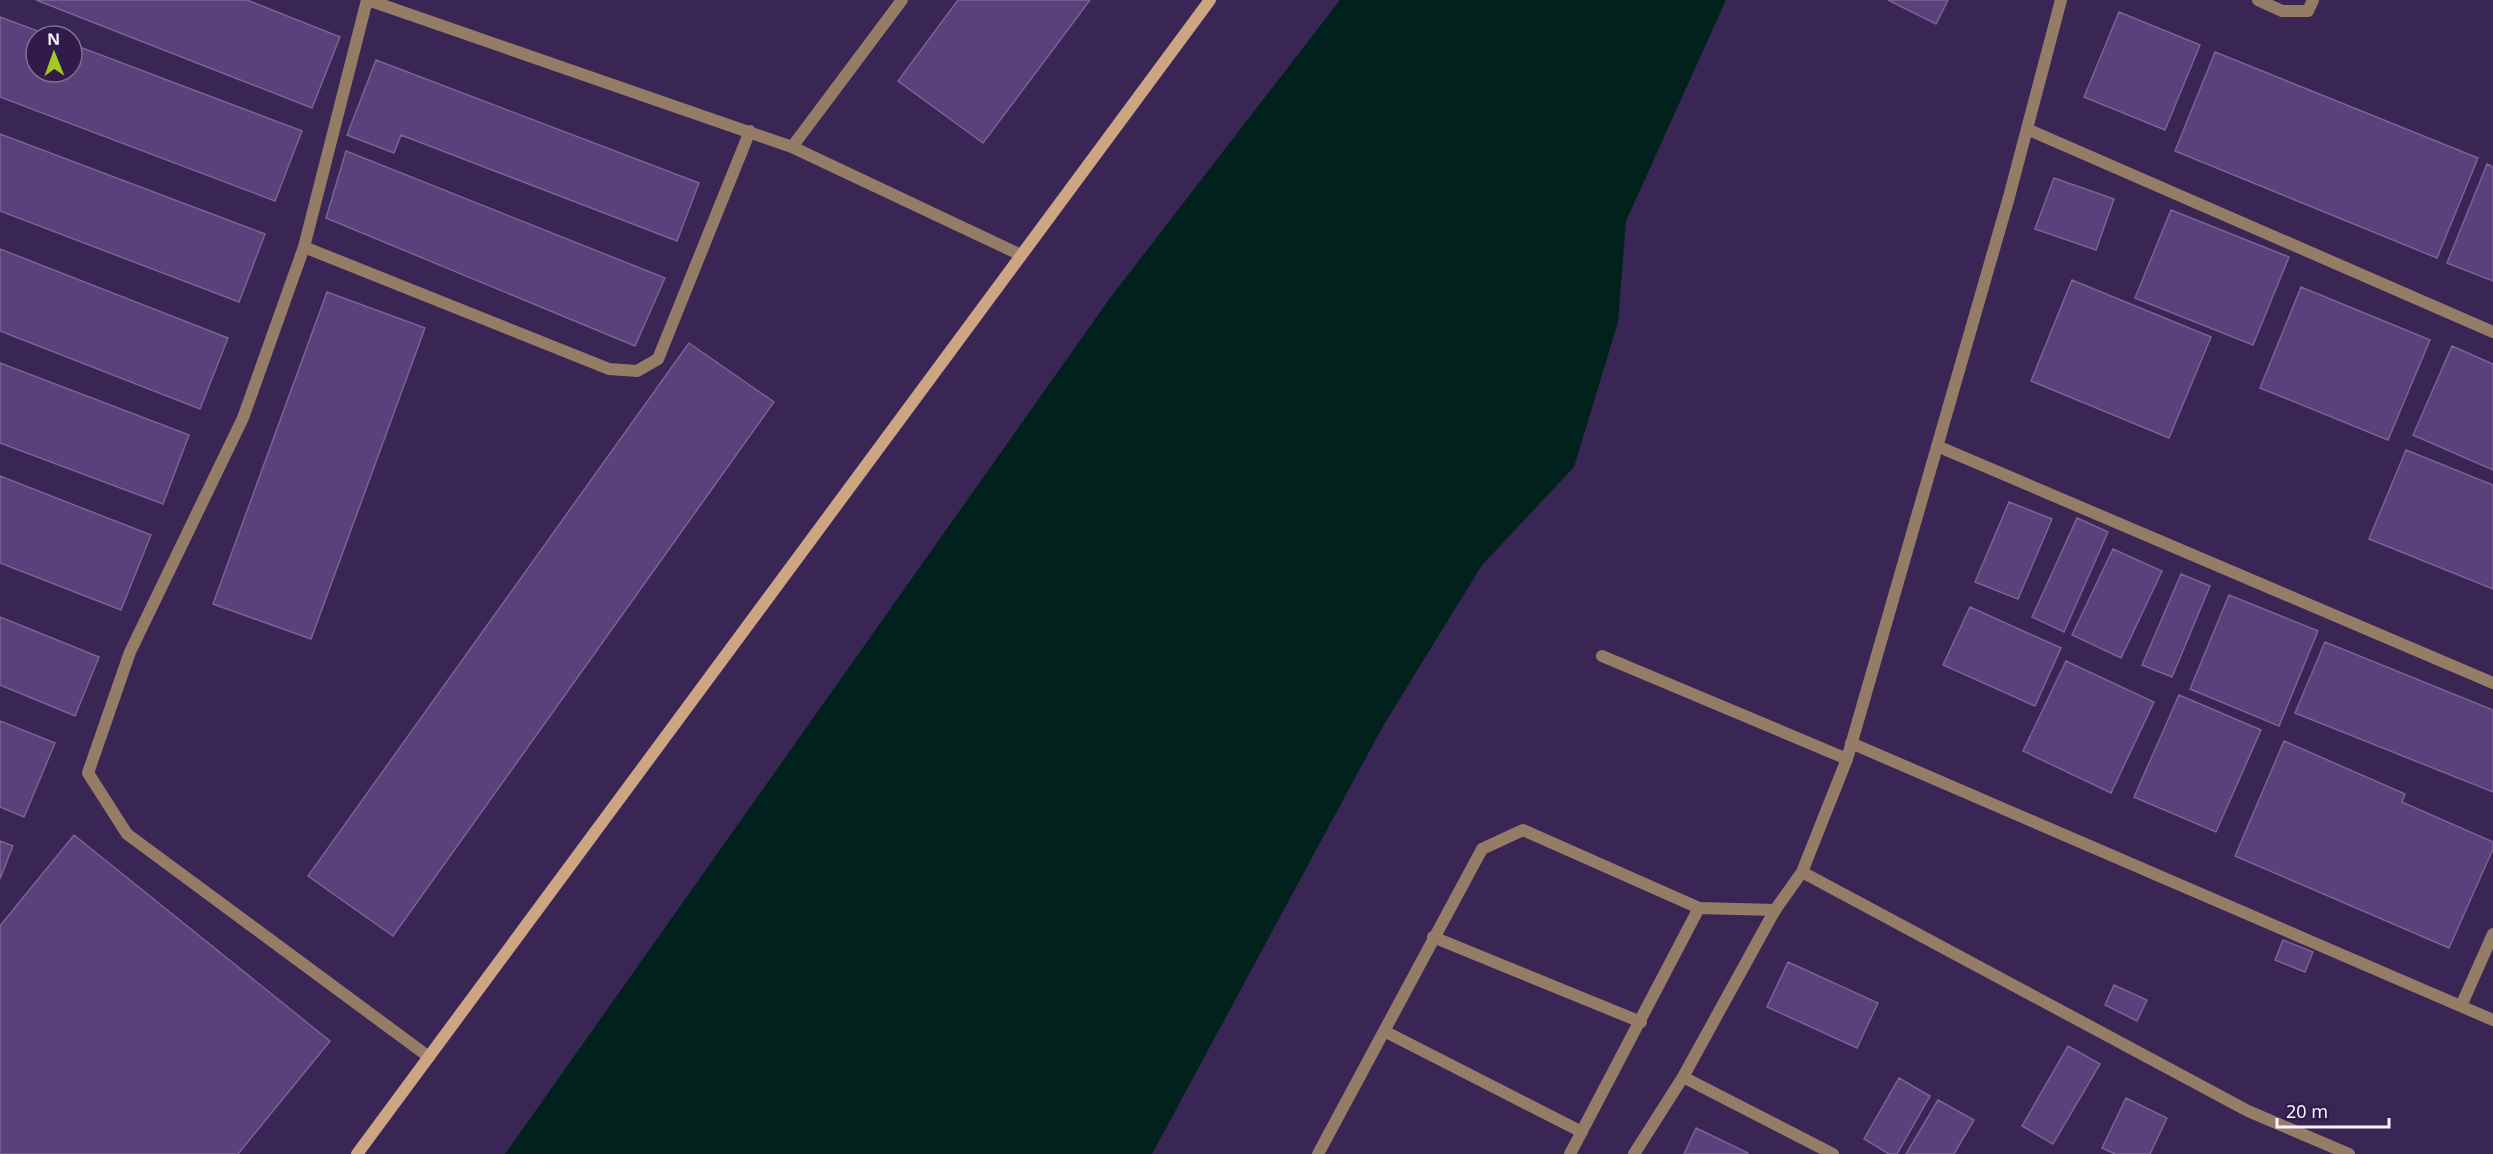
<svg xmlns="http://www.w3.org/2000/svg" width="2493" height="1154" font-family="'Noto Sans',sans-serif">
<rect width="100%" height="100%" fill="#3a2654"/>
<path fill="#00211c" d="M1340,0h386l-100,221 -8,101 -44,145 -92,98 -99,161 -231,428h-647l605,-856z"/>
<path fill="#5b417c" stroke="#786396" stroke-width="1.5" d="M36,0h211l93,37 -28,71z
M958,0h132l-107,143 -85,-62z
M1888,0h60l-12,24z
M2119,12l81,33 -35,85 -81,-33z
M0,17l51,19h-15v36h36v-28l230,87 -27,70 -275,-104z
M2215,52l263,106 -41,100 -262,-107z
M376,60l323,123 -22,58 -276,-106 -7,18 -47,-18z
M0,134l265,100 -26,68 -239,-91z
M346,151l319,127 -30,68 -309,-128z
M2487,164l6,3v114l-46,-18z
M2054,178l60,21 -18,51 -61,-21z
M2171,210l118,47 -36,88 -118,-47z
M0,249l228,89 -28,71 -200,-78z
M2072,280l139,57 -42,101 -138,-57z
M2301,287l129,53 -42,100 -128,-52z
M327,292l98,36 -114,311 -98,-35z
M689,343l85,59 -381,534 -85,-60z
M2452,346l41,18v106l-80,-35z
M0,363l189,72 -26,69 -163,-61z
M2406,450l87,35v104l-124,-50z
M0,476l151,59 -30,75 -121,-47z
M2009,502l43,17 -34,80 -43,-17z
M2077,518l31,14 -44,100 -32,-15z
M2113,549l49,22 -41,87 -49,-23z
M2181,574l29,12 -38,91 -30,-12z
M2229,595l89,36 -39,95 -89,-37z
M1970,607l91,41 -26,58 -92,-41z
M0,617l99,40 -24,59 -75,-31z
M2325,642l168,68v82l-198,-79z
M2066,661l88,41 -43,91 -88,-42z
M2179,695l82,35 -45,102 -82,-35z
M0,721l55,22 -31,74 -24,-10z
M2284,741l121,53 -3,8 91,40v7l-44,99 -214,-92z
M74,835l256,206 -92,113h-238v-228z
M0,841l13,5 -13,33z
M2283,940l30,12 -8,20 -30,-12z
M1788,962l90,41 -21,45 -90,-41z
M2114,985l33,15 -10,21 -32,-16z
M2068,1046l32,18 -47,80 -31,-18z
M1899,1078l31,18 -33,58h-8l-25,-15z
M2126,1098l41,20 -17,36h-35l-13,-6z
M1938,1100l36,20 -20,34h-48z
M1696,1128l52,25 -1,1h-63z"/>
<g fill="none" stroke-linecap="round" stroke-linejoin="round">
<path stroke="#957c66" stroke-width="12" d="M367,0l-63,247 -61,171 -113,234 -42,121 39,61 302,223
M368,0l424,147 229,108
M2258,0l24,11h26l5,-11
M792,147l110,-147
M304,247l305,122 28,2 21,-12 92,-228
M1602,656l245,103
M1433,937l208,85
M1384,1031l198,101
M1318,1154l164,-305 41,-19 176,78 76,2
M1570,1154l129,-246"/>
<path stroke="#957c66" stroke-width="12" d="M2027,129l466,203
M1937,446l556,237
M1851,743l642,277
M1802,872l446,239 101,43
M2461,1006l32,-72
M1683,1077l150,77
M1634,1154l49,-77 92,-167 27,-38 45,-113 162,-562 52,-197"/>
<path stroke="#cda582" stroke-width="12" d="M357,1154l853,-1154"/>
</g>
<g transform="translate(54 54) rotate(359)"><circle r="28" fill="#301b49" stroke="#807191" stroke-width="1.5"/>
<path d="M0-4.5L10 22L0 15L-10 22Z" fill="#a3c926"/>
<text y="-9" font-size="16" font-weight="bold" text-anchor="middle" fill="#f7f2fe">N</text>
</g>
<path d="M2277 1118v9h112v-9" fill="none" stroke="#f7f2fe" stroke-width="3"/>
<text x="2286" y="1118" font-size="18" fill="#f7f2fe" stroke="#301b49" stroke-width="4.5" paint-order="stroke">20 m</text>
</svg>
